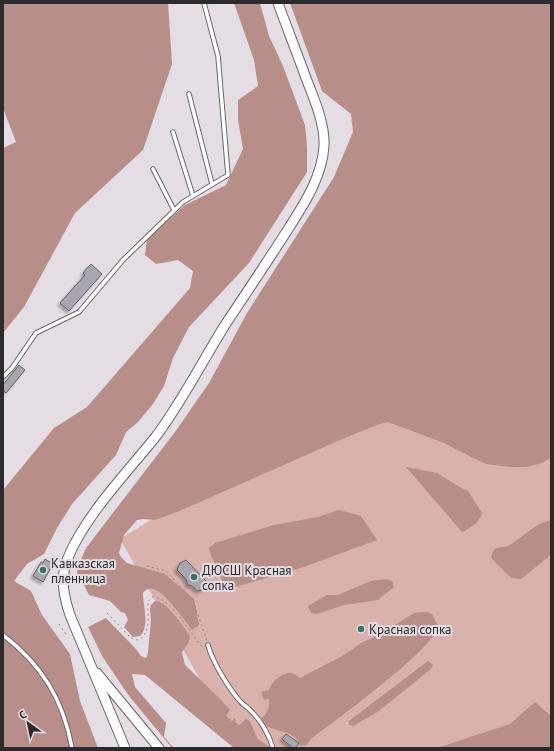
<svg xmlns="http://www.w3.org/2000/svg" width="554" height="751" font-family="'PT Sans',sans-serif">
<defs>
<filter id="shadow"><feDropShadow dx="-2.5" dy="2.5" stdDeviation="1" flood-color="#0004"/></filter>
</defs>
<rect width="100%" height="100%" fill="#e5dde4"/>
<path fill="#d9b2ab" d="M346,399l205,44v295l-25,10h-258l-46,-30 -102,-179z"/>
<path fill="#b88f88" d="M3,3h165l4,61 -29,86 -68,63 -51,94 -21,26v-185l13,-6 -13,-34z
M234,3h26l9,33 14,30 22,59 2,22v25l-58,91 -60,64 -16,31 -9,28 -11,18 -15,18 -12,10 -10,23 -44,49 -15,24 -13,26 -17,10 -13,17 17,10 11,24 28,39 10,47 18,47h-95v-258l51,-62 33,-21 103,-119 3,-17 -15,-11 -22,4 -11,-9 2,-16 38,-34 41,-20 17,-36 -5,-29v-20l20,-14 -4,-26z
M290,3h261v455l-9,5 -16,4h-15l-25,-3 -15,-7 -27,-14 -56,-21 -11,3 -23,9 -177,78 -22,8 -12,-1 -6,1 -13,15 -5,18 2,4 6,6 38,11 29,25 5,26 -7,5c-7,-9 -24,-33 -33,-38 -5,-4 -12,-5 -16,1 0,12 7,34 -3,43l-7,1 -9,-10 4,-7 -3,-7 -4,-1 -11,-11 -21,-6 -5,-10 -6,-5 -1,-8 2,-8 7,-16 89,-116 34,-49 38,-70 87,-136 19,-45 -2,-18 -29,-23z
M406,467l31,6 21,13 10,5 14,22c-2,9 -11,15 -20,19z
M339,510l22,6 16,24 -76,28 -69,20 -7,-1 -14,-32 -2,-7 6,-5 59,-18 44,-8z
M551,520v35l-30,24 -10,-1 -20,-20c1,-4 1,-6 4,-9 5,-3 11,-1 15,-4 14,-9 24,-21 41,-25z
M386,579l6,2 2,6 -16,13 -34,5 -27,9 -6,-1 -3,-7 19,-11h11l33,-14z
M155,601c11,-1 29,26 35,35l-1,6 -7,10 3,13 33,32 12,13 -4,6 6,5 3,-3 1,4 3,3 7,-6 4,2 7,17 14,10h-37l-89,-73 -13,-1 3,13 31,36 -2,14 10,11h-2l-43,-52 -27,-40 -14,-29 18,-9 30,31 5,7 4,2 2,-1 1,-5 3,-32 -1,-11 1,-4z
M427,612l5,2 6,12c-2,22 -105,96 -127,113l-4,6 -7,1c-4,-20 -36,-11 -39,-28 6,-3 9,-11 8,-19l-5,1 -3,-8 2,-1 6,-1c2,-8 14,-18 22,-17 4,1 6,3 9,5l44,-23 17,-12 18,-8 35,-22z
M428,661l5,4 -2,4 -52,42 -26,15 -4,-1v-4z
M535,702l16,14v32h-114l73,-24z"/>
<path fill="#a8a6ae" stroke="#65636a" filter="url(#shadow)" d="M91,264l11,10 -33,37 -9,-8 25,-28 -2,-2z
M19,365l6,5 -19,23 -3,-3v-5z
M45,559l8,5 -10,18 -10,-6 8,-14 2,1z
M186,560l21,22 -3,7 -6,2 -6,-5 -4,-1 -2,-6 -9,-9 3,-7z
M286,734l13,9 -4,5h-2l-11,-9z"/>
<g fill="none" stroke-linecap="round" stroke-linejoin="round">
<g stroke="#6c666c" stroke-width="5.5">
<path id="service" d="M189,94l23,90
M173,132l20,64
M153,169l21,41
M3,377l9,-9 24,-35 43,-21 44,-52 60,-58 45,-27 -10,-119 -14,-53
M3,635c39,30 60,64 69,113
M208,645c4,16 21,44 32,56 3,4 8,6 11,10 10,10 18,24 22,37"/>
</g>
<g stroke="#6c666c" stroke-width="11">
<path id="tertiary" d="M97,673l62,75
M125,748l-55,-133c-6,-18 -10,-36 -3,-55 18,-45 60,-87 90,-125 26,-35 45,-73 68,-110 20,-30 40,-60 60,-91 17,-27 37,-55 39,-88 1,-23 -10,-47 -18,-68 -9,-25 -19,-50 -28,-75"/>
</g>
<path stroke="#908a8f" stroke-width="1" stroke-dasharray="2 3" stroke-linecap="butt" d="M147,566l19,5 27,29 14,41
M107,613l24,25 7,2c14,-6 9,-26 10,-38l4,-5c17,-2 40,39 51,51
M59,624l8,12"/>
<use href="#service" stroke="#fff" stroke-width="3.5"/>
<use href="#tertiary" stroke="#fff" stroke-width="9"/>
</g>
<g fill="#347462" stroke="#e5dde4" stroke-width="1.5">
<circle cx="43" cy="570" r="4"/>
<circle cx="194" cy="577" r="4"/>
<circle cx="361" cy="629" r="4"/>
</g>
<g text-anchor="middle" stroke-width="4" stroke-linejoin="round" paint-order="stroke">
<g font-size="13" fill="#2d2a2d" stroke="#e5dde4" text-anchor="start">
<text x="51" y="568">Кавказская<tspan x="51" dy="15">пленница</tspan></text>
<text x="202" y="575">ДЮСШ Красная<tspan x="202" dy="15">сопка</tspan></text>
<text x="369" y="634">Красная сопка</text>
</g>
</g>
<rect width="554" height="751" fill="none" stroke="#2d2a2d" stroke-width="8"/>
<g transform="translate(28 723) rotate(327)" stroke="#e5dde4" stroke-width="3" paint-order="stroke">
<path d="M0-3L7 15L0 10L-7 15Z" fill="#2d2a2d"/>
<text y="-6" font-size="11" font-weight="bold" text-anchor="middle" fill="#2d2a2d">С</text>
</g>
</svg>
